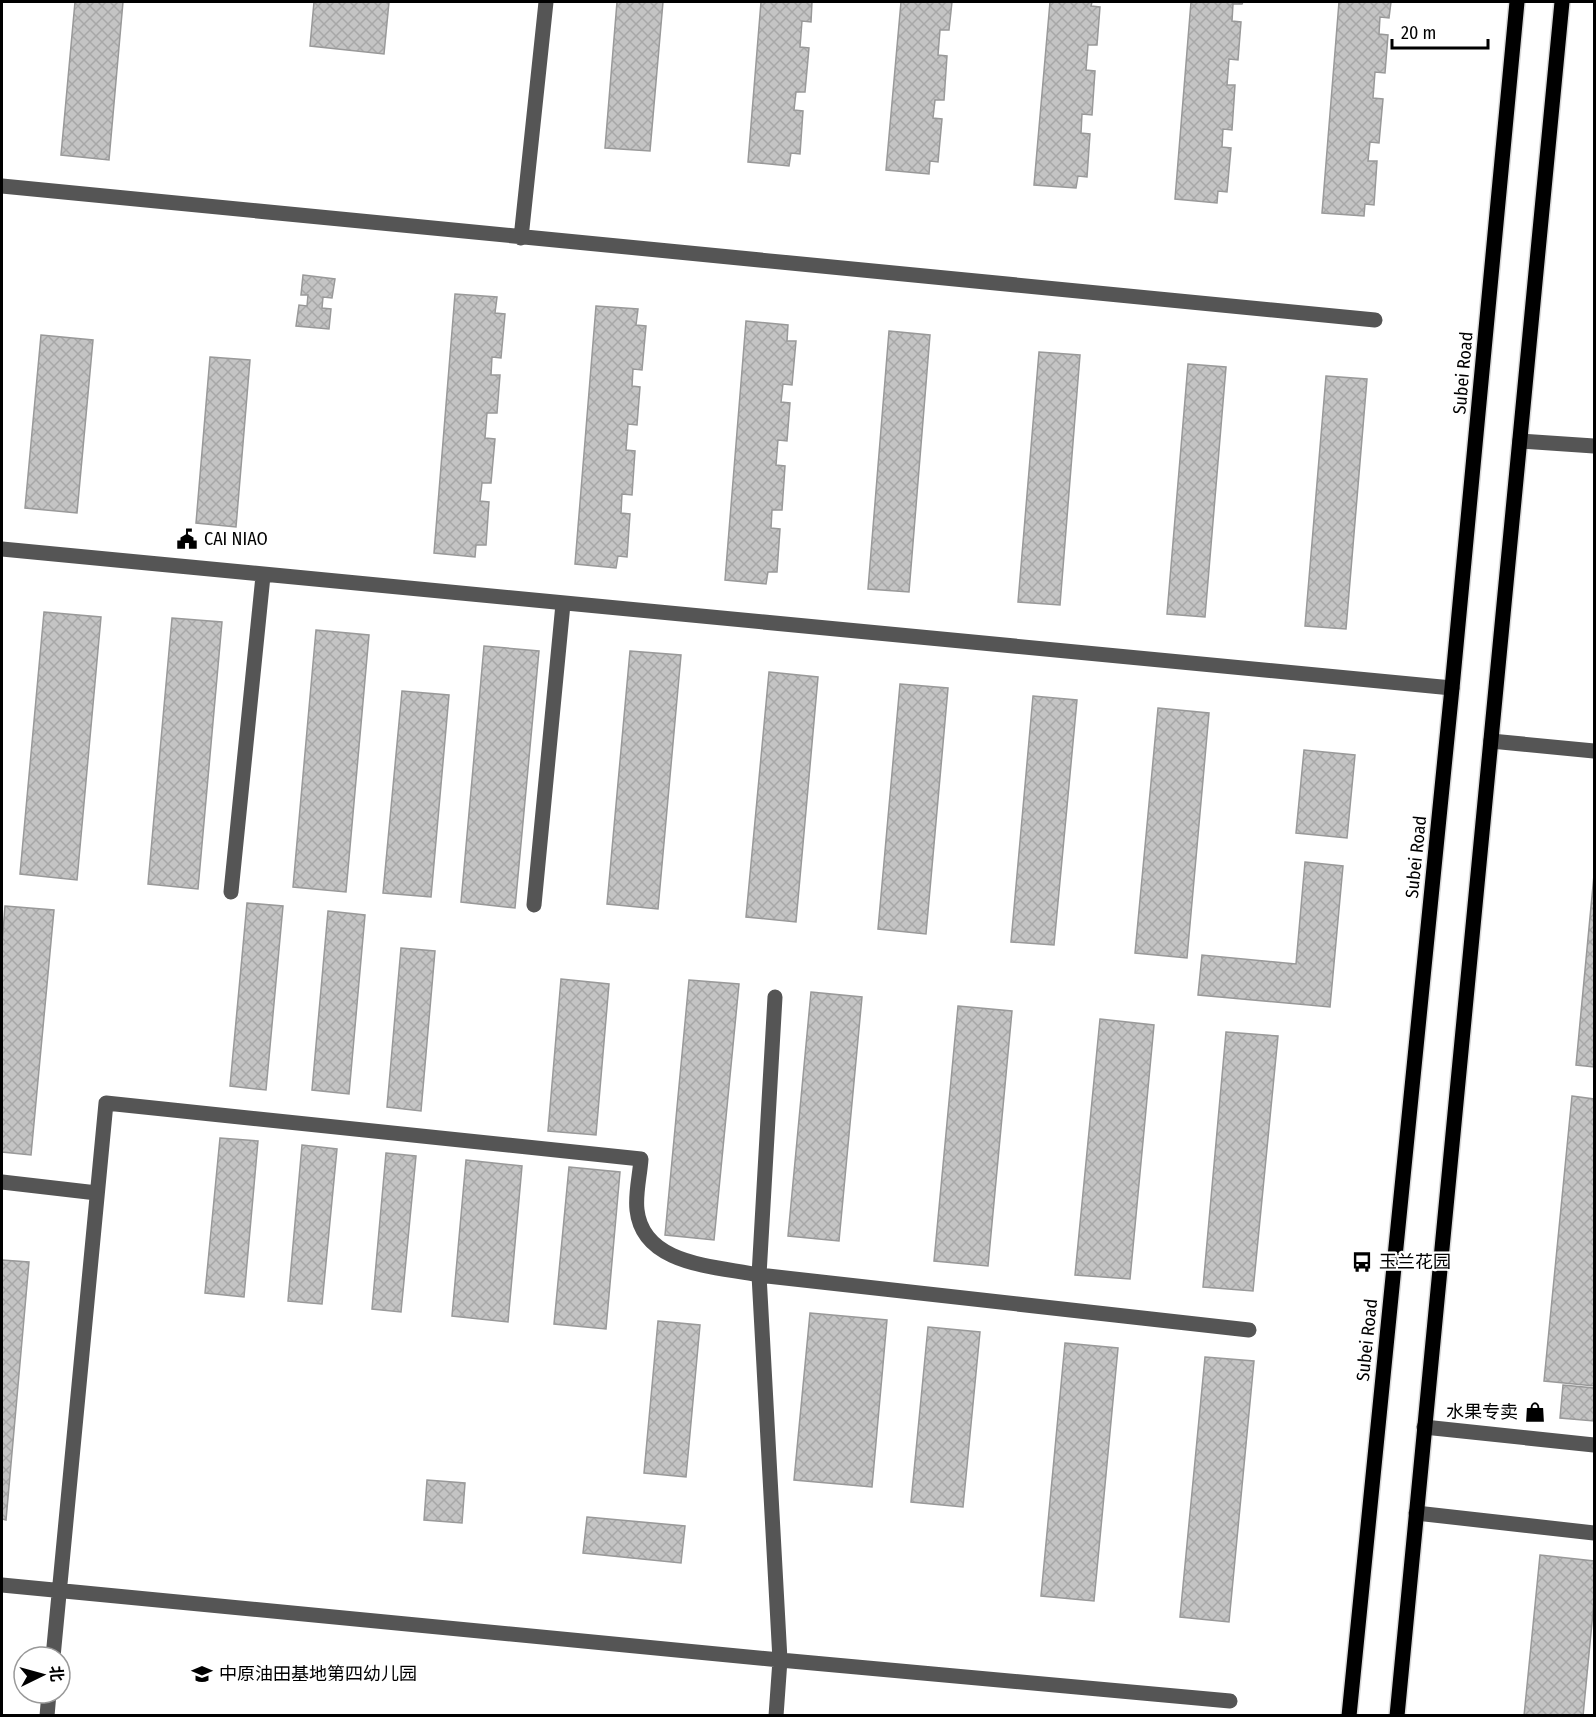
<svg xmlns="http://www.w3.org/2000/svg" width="1596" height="1717" font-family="'Fira Sans Condensed','Noto Sans SC',sans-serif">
<defs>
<pattern id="building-cross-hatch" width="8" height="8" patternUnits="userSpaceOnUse" patternTransform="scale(1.5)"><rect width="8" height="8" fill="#c4c4c4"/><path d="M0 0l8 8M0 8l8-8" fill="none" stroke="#a7a7a7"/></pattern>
</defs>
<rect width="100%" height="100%" fill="#fff"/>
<path fill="url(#building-cross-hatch)" stroke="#999" stroke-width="1.5" d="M75,2h48l-14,158 -48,-5z
M314,2h75l-5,52 -74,-8z
M617,2h46l-13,149 -45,-3z
M761,2h51l-1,20 -9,-1 -2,26 9,1 -4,44h-9l-2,18 9,1 -3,43 -9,-1 -2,13 -41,-4z
M901,2h51l-3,28h-9l-2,25 9,1 -3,44h-9l-2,18 9,1 -4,43 -8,-1 -1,13 -43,-4z
M1050,2h42l-1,4 9,1 -3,38h-9l-2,25 9,1 -3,44 -10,-1 -1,19 9,1 -3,43 -9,-1 -2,12 -42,-3z
M1191,2h52l-1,2h-9l-1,17 9,1 -3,38 -9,-1 -2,26h8l-3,45 -9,-1 -1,18 9,1 -4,44 -9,-1 -1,12 -42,-4z
M1339,2h52l-2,16 -9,-1 -1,17 9,1 -3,38 -10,-1 -2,26 10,1 -4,44 -9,-1 -2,19h9l-3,44 -9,-1 -1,12 -42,-3z
M303,275l32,4 -3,19 -9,-1 -1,11 9,1 -2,20 -33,-3 3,-21 8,1 1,-11h-7z
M455,294l42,3 -2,16 10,1 -4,44 -9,-1 -1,18h9l-3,38h-10l-2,25 10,1 -4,44h-9l-2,18 9,1 -3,43h-10l-1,12 -41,-4z
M596,306l42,3 -2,16 10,1 -4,44 -9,-1 -1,17 8,1 -3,38 -9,-1 -2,26 9,1 -3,44 -10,-1 -1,19 9,1 -3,43 -9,-1 -2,12 -41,-4z
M746,321l42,4 -1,16h9l-4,44 -9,-1 -2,18 9,1 -3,38 -9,-1 -2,25 9,1 -3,44h-10l-1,18 9,1 -3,43h-9l-2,12 -41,-4z
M889,331l41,4 -21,257 -41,-3z
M41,335l52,5 -16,173 -52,-5z
M1039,352l41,3 -20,250 -42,-3z
M210,357l40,3 -14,167 -40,-4z
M1188,364l38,3 -21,250 -38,-3z
M1326,376l41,3 -21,250 -41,-3z
M44,612l57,5 -24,263 -57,-6z
M172,618l50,4 -24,267 -50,-5z
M316,630l53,5 -23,257 -53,-5z
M484,646l55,5 -24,257 -54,-6z
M630,651l51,4 -23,254 -51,-5z
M769,672l49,5 -22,245 -50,-5z
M900,684l48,4 -22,246 -48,-5z
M402,691l47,4 -18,202 -48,-4z
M1033,696l44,4 -23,245 -43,-3z
M1158,708l51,5 -22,245 -52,-5z
M1304,750l51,5 -8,83 -51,-5z
M1305,862l38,4 -13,141 -132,-12 4,-40 94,9z
M1594,875v192l-18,-2z
M247,903l36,3 -17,184 -36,-4z
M5,906l49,4 -23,245 -29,-3v-208z
M328,911l37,4 -16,179 -37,-4z
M401,948l34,3 -14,160 -34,-4z
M561,979l48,5 -13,151 -48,-4z
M689,980l50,4 -25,256 -49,-5z
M811,992l51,5 -23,244 -51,-5z
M958,1006l54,5 -24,255 -54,-5z
M1100,1019l54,6 -24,254 -55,-4z
M1226,1032l52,4 -25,255 -50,-4z
M1572,1096l22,3v287l-50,-5z
M220,1138l38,3 -14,156 -39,-4z
M302,1145l35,4 -15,155 -34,-3z
M386,1153l30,3 -15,156 -29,-3z
M466,1160l56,6 -14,156 -56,-6z
M569,1167l51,5 -14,157 -52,-5z
M2,1260l27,2 -23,258 -4,-1z
M810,1313l77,7 -15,167 -78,-7z
M658,1321l42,4 -14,152 -42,-4z
M928,1327l52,5 -17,175 -52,-5z
M1065,1343l53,5 -24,253 -53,-5z
M1205,1357l49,4 -25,261 -49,-5z
M1563,1385l31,3v33l-34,-3z
M427,1480l38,3 -3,40 -38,-3z
M587,1517l98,9 -4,37 -98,-10z
M1540,1555l54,6v41l-11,114h-59z"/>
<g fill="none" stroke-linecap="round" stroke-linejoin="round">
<g stroke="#dbdbdb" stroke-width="18">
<path id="major" d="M1349,1716l103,-1028 65,-686
M1397,1716l165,-1714"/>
</g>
<path stroke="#555" stroke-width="15" d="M2,186l1373,134
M521,238l25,-236
M1520,441l74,5
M2,549l1450,139
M1491,741l103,10
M231,892l32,-316
M534,905l29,-301
M775,997l-16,278 21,385 450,41
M2,1182l95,11
M1424,1427l170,18
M1416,1513l178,20
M2,1585l778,75 -4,56
M53,1657l53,-554 535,56c-1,16 -6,35 -4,51 6,56 80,56 122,65l490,55
M47,1716l2,-23"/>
<use href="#major" stroke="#000" stroke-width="15"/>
</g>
<defs>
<g id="civic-bare" transform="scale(1.62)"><path d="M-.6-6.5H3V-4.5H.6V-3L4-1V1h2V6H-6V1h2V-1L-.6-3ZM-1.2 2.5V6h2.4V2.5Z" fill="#000" stroke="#fff" stroke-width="2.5" paint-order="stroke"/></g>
<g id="bus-bare" transform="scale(1.62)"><path d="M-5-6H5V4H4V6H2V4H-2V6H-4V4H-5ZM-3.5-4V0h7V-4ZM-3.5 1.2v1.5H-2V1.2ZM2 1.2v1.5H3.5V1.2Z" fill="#000" stroke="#fff" stroke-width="2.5" paint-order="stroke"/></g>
<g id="shop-bare" transform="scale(1.62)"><path d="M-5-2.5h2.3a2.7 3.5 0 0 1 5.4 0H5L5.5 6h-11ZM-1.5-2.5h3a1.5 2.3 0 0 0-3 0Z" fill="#000" stroke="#fff" stroke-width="2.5" paint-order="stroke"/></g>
<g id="school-bare" transform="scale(1.62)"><path d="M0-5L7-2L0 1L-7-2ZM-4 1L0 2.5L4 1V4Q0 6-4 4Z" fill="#000" stroke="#fff" stroke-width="2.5" paint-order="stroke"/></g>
</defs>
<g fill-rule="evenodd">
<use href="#civic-bare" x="187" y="539"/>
<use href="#bus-bare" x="1362" y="1262"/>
<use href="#shop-bare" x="1535" y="1412"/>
<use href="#school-bare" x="202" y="1674"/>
</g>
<g text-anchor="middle" stroke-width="4.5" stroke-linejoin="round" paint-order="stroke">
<g font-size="18" fill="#000" stroke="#fff">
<text transform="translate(1463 373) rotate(-85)" y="6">Subei Road</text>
<text transform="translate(1416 857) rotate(-84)" y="6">Subei Road</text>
<text transform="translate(1367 1340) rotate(-84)" y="6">Subei Road</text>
</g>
<g font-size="18" fill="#000" stroke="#fff" text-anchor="start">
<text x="204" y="545">CAI NIAO</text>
<text x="1379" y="1268">玉兰花园</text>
<text x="1518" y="1418" text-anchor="end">水果专卖</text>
<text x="219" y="1680">中原油田基地第四幼儿园</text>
</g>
</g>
<rect width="1596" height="1717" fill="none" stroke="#000000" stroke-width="6"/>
<g transform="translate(42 1675) rotate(85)"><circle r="28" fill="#ffffff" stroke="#999999" stroke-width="1.5"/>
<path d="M0-4.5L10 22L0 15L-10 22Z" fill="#000000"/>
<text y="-9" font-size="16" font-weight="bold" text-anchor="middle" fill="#000000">北</text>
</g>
<path d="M1392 39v9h96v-9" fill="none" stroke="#000000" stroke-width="3"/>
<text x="1401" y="39" font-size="18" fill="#000000" stroke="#ffffff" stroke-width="4.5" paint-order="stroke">20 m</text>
</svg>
